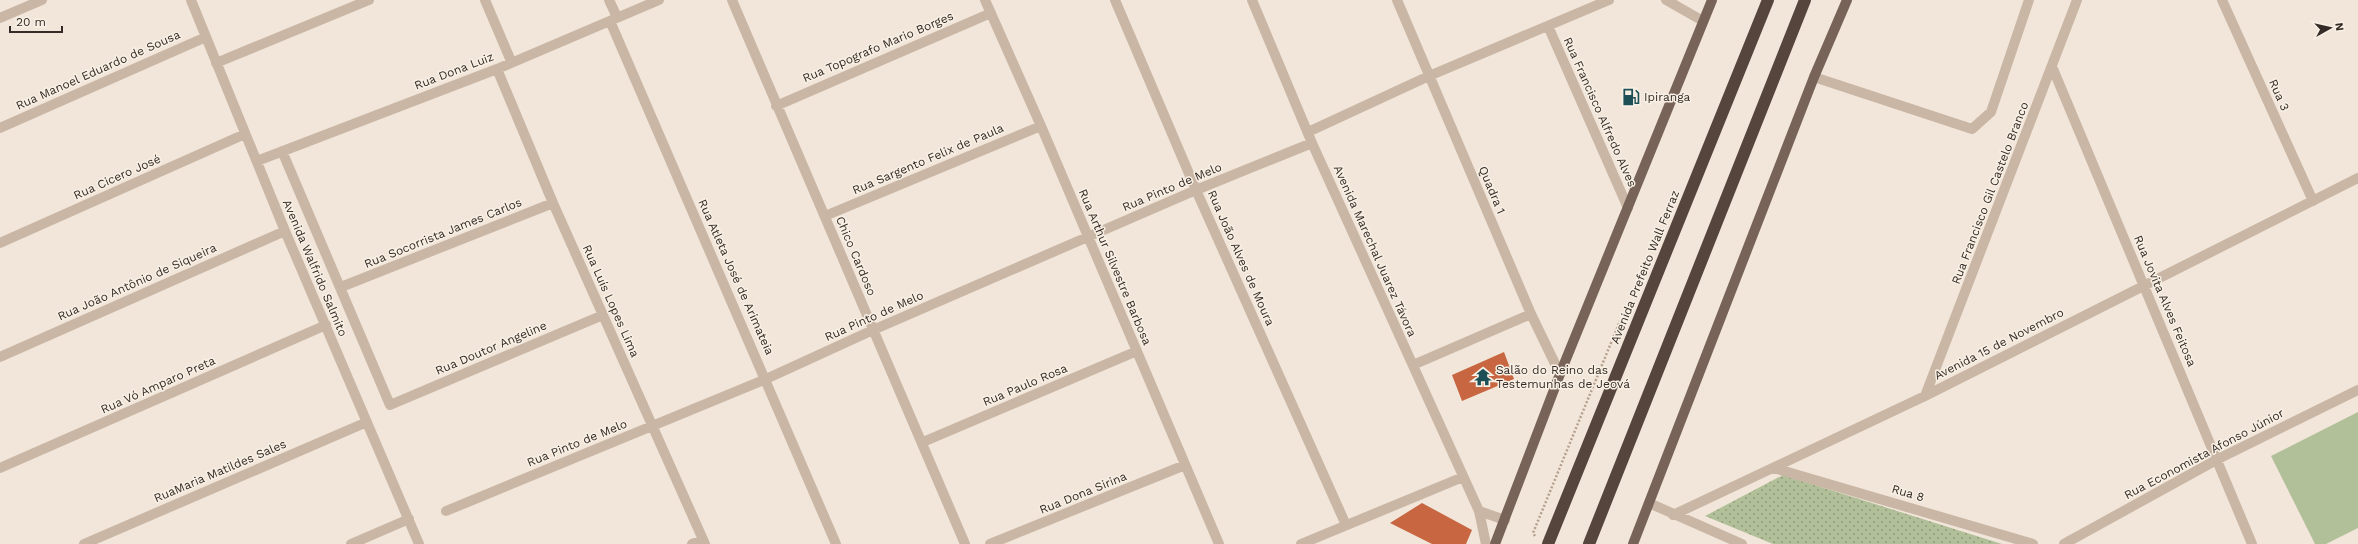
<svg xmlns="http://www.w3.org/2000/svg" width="2358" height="544" font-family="'Work Sans',sans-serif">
<defs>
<pattern id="park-dots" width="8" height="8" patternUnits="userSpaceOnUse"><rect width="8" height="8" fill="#b2c099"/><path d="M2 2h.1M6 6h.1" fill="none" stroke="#929c7d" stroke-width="1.8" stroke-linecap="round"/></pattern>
</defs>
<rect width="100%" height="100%" fill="#f1e6d9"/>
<path fill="#b2c099" d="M2358,412v116l-32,16h-11l-44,-88z"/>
<path fill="url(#park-dots)" d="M1783,475l219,69h-229l-68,-28z"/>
<path fill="#c76641" d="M1504,352l10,27 -52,22 -10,-26z
M1422,503l50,27 -6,14h-34l-42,-21z"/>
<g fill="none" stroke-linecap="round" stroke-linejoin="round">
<path stroke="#b5a08f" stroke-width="2.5" stroke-dasharray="2 2" stroke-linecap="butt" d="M1535,536l-2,-3 87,-212"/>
<path stroke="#c9b6a5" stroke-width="10" d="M191,0l94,231 134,313
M485,0l26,61
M609,0l8,17
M732,0l233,544
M985,0l56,126 178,418
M1115,0l81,190 150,335
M1252,0l60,143 167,368 7,33
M1397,0l134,314 29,60
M1666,0l37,21
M2222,0l91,201
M0,18l42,-18
M610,21l226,523
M1548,26l80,182
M216,63l153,-63
M497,69l56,134 152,341
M2053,69l199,475
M1814,77l158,52 19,-17 38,-112
M776,106l215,-93
M0,128l206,-91
M1308,132l121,-56 180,-76
M282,151l108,254 213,-90
M257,161l240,-92 162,-69
M825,216l216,-90
M0,243l245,-109
M341,287l212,-84
M0,357l285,-126
M1413,365l118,-51
M1925,396l152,-396
M923,442l214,-91
M0,468l326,-143
M1774,468l259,76
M1649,503l93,41
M446,511l320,-132 107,-49 323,-140 116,-47
M1479,511l26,9
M1673,515l252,-119 433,-218
M84,544l283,-122
M351,544l58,-25
M692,544l11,-4
M990,544l195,-79
M1301,544l162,-67
M2064,544l154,-85 140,-69"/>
<path stroke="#776357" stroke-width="10" d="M1495,544l65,-170 152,-374
M1633,544l181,-467 33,-77"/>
<path stroke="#56453d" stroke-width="12" d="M1548,544l220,-544
M1589,544l216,-544"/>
</g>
<defs>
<g id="fuel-bare" transform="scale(1.38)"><path d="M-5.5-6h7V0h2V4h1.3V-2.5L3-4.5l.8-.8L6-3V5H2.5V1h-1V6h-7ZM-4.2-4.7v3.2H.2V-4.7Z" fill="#1c5056" stroke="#f9f0e5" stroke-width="2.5" paint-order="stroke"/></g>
<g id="temple-bare" transform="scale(1.38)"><path d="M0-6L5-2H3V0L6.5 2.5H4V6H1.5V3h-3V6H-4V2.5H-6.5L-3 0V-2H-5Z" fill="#1c5056" stroke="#f9f0e5" stroke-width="2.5" paint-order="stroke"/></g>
</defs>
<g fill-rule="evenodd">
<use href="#fuel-bare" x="1631" y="97"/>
<use href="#temple-bare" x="1483" y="377"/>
</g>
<g text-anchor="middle" stroke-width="3" stroke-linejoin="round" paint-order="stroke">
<g font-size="12" fill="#352b26" stroke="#f9f0e5">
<text transform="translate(878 47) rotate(-23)" y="4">Rua Topografo Mario Borges</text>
<text transform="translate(98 70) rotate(-24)" y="4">Rua Manoel Eduardo de Sousa</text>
<text transform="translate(454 71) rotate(-21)" y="4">Rua Dona Luiz</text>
<text transform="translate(2279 95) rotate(66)" y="4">Rua 3</text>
<text transform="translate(1600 112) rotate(66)" y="4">Rua Francisco Alfredo Alves</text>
<text transform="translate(928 159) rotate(-23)" y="4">Rua Sargento Felix de Paula</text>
<text transform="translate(117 177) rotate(-24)" y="4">Rua Cicero José</text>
<text transform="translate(1172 187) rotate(-23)" y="4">Rua Pinto de Melo</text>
<text transform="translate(1492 190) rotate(67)" y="4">Quadra 1</text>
<text transform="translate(1990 193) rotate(-69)" y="4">Rua Francisco Gil Castelo Branco</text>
<text transform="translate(443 233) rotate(-22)" y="4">Rua Socorrista James Carlos</text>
<text transform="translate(1375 251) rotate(66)" y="4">Avenida Marechal Juarez Távora</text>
<text transform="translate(856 256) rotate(67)" y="4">Chico Cardoso</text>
<text transform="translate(1241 258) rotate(66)" y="4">Rua João Alves de Moura</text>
<text transform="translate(1115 267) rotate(67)" y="4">Rua Arthur Silvestre Barbosa</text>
<text transform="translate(1645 267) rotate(-68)" y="4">Avenida Prefeito Wall Ferraz</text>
<text transform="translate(315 268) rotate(67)" y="4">Avenida Walfrido Salmito</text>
<text transform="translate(736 277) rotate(66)" y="4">Rua Atleta José de Arimateia</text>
<text transform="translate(137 282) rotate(-24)" y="4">Rua João Antônio de Siqueira</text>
<text transform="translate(611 301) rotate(66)" y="4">Rua Luís Lopes Lima</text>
<text transform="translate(2165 301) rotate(67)" y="4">Rua Jovita Alves Feitosa</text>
<text transform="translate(874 316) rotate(-24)" y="4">Rua Pinto de Melo</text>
<text transform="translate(1999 344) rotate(-27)" y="4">Avenida 15 de Novembro</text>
<text transform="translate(491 348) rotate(-23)" y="4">Rua Doutor Angeline</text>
<text transform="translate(158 385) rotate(-24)" y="4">Rua Vó Amparo Preta</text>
<text transform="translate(1025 385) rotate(-23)" y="4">Rua Paulo Rosa</text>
<text transform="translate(577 443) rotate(-22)" y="4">Rua Pinto de Melo</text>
<text transform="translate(2204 454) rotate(-28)" y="4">Rua Economista Afonso Júnior</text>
<text transform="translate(220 471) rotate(-23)" y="4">RuaMaria Matildes Sales</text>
<text transform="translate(1083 493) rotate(-22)" y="4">Rua Dona Sirina</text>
<text transform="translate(1908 493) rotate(16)" y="4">Rua 8</text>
</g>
<g font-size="12" fill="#352b26" stroke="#f9f0e5" text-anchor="start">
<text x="1644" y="101">Ipiranga</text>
<text x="1496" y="374">Salão do Reino das<tspan x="1496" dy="14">Testemunhas de Jeová</tspan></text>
</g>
</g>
<g transform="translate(2330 28) rotate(82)" stroke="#f9f0e5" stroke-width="3" paint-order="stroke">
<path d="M0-3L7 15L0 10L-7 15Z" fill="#352b26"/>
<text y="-6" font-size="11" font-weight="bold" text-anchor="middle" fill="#352b26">N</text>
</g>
<path d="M10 26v6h52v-6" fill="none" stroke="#352b26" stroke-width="2"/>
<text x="16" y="26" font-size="12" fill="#352b26" stroke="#f9f0e5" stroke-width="3" paint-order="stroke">20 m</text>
</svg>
